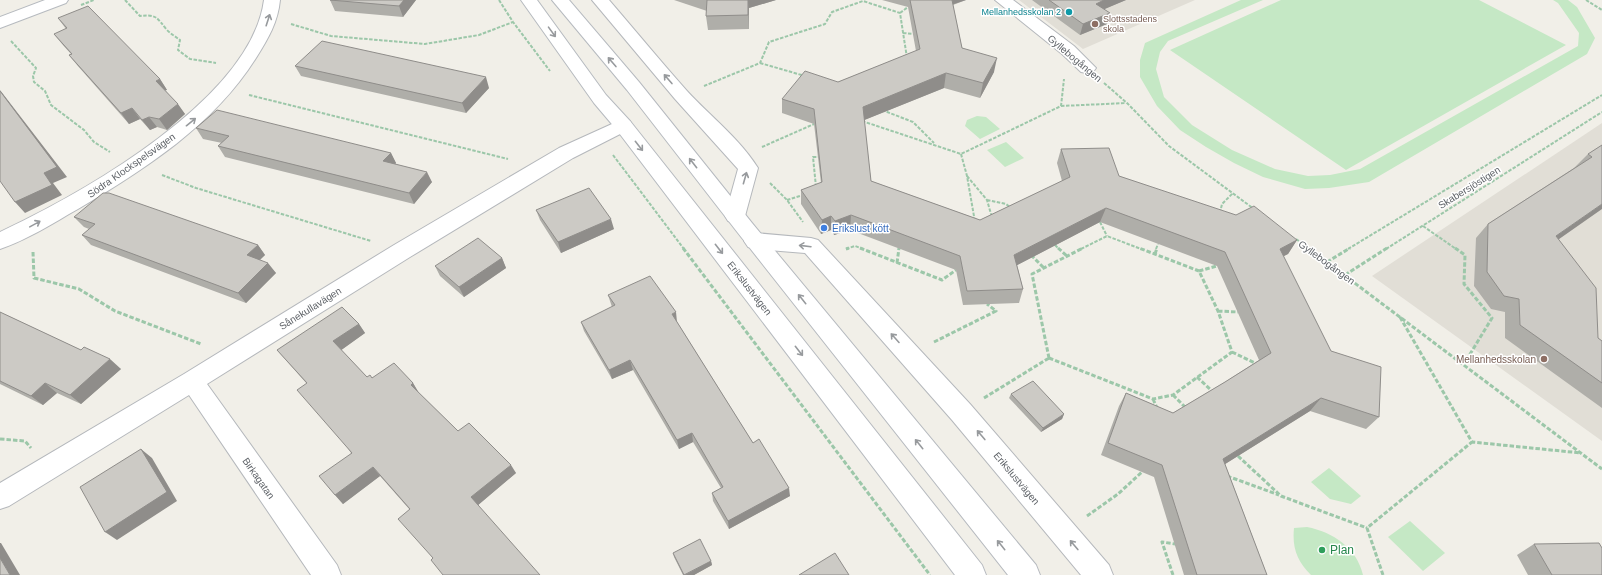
<svg xmlns="http://www.w3.org/2000/svg" width="1602" height="575" font-family="Arial,sans-serif">
<rect width="100%" height="100%" fill="#f1efe8"/>
<path fill="#e1ded6" d="M1019,0h176l-112,49z
M1602,123v318l-230,-165z"/>
<path fill="#c5e8c5" d="M1241,0h22l-95,41 -8,11 -4,17 8,28 28,28 40,25 43,19 33,7 22,-1 30,-6 218,-123 1,-13 -21,-30 -5,-3h15l9,7 18,31 -8,16 -218,128 -40,6 -24,1 -42,-12 -29,-14 -28,-16 -26,-17 -23,-24 -17,-29v-17l5,-17z
M1281,0h198l87,45 -220,125 -176,-120z
M977,116l9,1 14,12 -20,10 -15,-13 2,-6z
M1006,142l18,16 -19,9 -18,-17z
M1329,468l32,28 -10,8 -21,-5 -19,-17z
M1410,521l35,32 -22,18 -35,-34z
M1307,527c26,5 50,21 56,48h-52c-14,-14 -19,-27 -17,-47z"/>
<g fill="none" stroke-linecap="round" stroke-linejoin="round">
<g stroke="#b5b8bc" stroke-width="2">
<path id="street" d="M264,0h16c-2,22 -12,39 -24,58 -42,67 -111,111 -178,151 -25,14 -51,31 -78,40v-17c83,-39 251,-133 264,-232z
M592,0h17c26,30 51,61 78,91 23,25 53,48 71,77l-13,48 -3,5 -7,2 -7,-2 -3,-5 13,-47 -63,-70z
M995,0h18l61,46 22,22 -3,4 -6,1 -6,-1 -19,-18z
M623,119l7,2 2,4 -2,4 -57,29 -163,99 -203,127 130,181 4,10h-30l-122,-180 -180,111 -9,3v-26l184,-109 210,-129 165,-97z
M755,233l56,5 7,2 152,164 139,161 4,10h-32l-129,-155 -147,-167 -50,-4 -7,-2 -4,-6 4,-6z"/>
</g>
<g stroke="#b6babf" stroke-width="2">
<path id="secondary" d="M45,0h23l-2,3 -66,25v-11z
M521,0h16l69,95 24,26 352,444 4,10h-31l-339,-446 -22,-26z
M552,0h17l70,82 113,141 284,342 4,10h-32l-270,-342 -111,-143z"/>
</g>
<path stroke="#9cc7a9" stroke-width="2" stroke-dasharray="3.5 1.5" stroke-linecap="butt" d="M125,0l15,16c17,-2 17,2 27,14 4,4 9,7 13,10l-2,10 12,9 26,4
M499,0l14,22 37,49
M1586,0l16,10
M81,5l13,-5
M900,13l8,-6
M291,24l40,12 94,8 54,-9 34,-13
M903,33l10,1
M11,41l25,27 -3,8 1,6 11,9 6,14 33,25 10,12 16,10
M760,63l45,13
M1104,83l23,20 42,43 85,63
M704,86l56,-23 9,-21 56,-18 7,-12 31,-11 37,12 7,45
M249,95l259,64
M1061,106l65,-3
M882,110l31,12 21,21
M862,121l99,33 100,-48 3,-27
M762,147l52,-23
M961,154l6,22 8,46
M613,155l71,94
M162,175l34,13 175,53
M967,176l20,24 4,14 3,3
M770,183l17,17 16,22
M816,187l-3,-30h5
M787,200l16,-5
M987,200l19,4 5,4
M1220,213l2,-9 11,-11
M1100,222l7,14
M1423,226l33,23
M1296,239l14,10
M1055,245l4,4
M846,249l9,-3 8,3
M1081,249l26,-13 34,13
M1156,249l2,-5
M1348,249l254,-154
M1386,249l216,-137"/>
<path stroke="#9cc7a9" stroke-width="3" stroke-dasharray="4.5 2" stroke-linecap="butt" d="M683,248l247,327
M860,248l82,32 14,-10
M1058,248l9,8
M1308,248l294,221
M1455,248l10,7 -1,29 28,34 -28,46
M846,249l3,-1
M33,252l1,26 45,11 36,22 86,33
M1155,254l2,-6
M1031,255l13,13
M1327,262l23,-14
M897,263l2,-15
M1199,271l18,-5
M1345,275l42,-27
M1218,311l20,1
M1400,317l72,125 109,11
M934,342l62,-31 -9,-7
M1232,352l25,12
M1049,358l104,41 20,-4 59,-43 -14,-41 -19,-40 -60,-23
M1049,358l-17,-84 51,-26
M1197,377l16,15
M1173,395l13,13
M984,398l65,-40
M1153,399l4,9
M0,439l25,2 6,7
M1238,456l43,40 86,32
M1227,476l52,19
M1087,516l31,-22 24,-22
M1173,575l-11,-33 13,2
M1383,575l-16,-47 105,-86"/>
<use href="#street" fill="#fff" fill-rule="evenodd"/>
<use href="#secondary" fill="#fff" fill-rule="evenodd"/>
</g>
<path fill="#afaea9" d="M330,0h86l-13,17 -68,-6z
M674,0h102l-27,8v21l-41,1 -2,-14 1,-5z
M882,0h84l-13,5 9,43 32,24 -14,26 -36,-10 -80,32 7,61 109,39 82,-39 -5,-18 4,-14 58,27 178,64 -9,14 -5,2 48,95 48,66 -13,12 -56,-18 -85,53 42,111h-83l-30,-98 -53,-22 18,-49 7,-13 47,20 52,-31 34,-22 -42,-94 -117,-44 -83,43 6,24 -4,14 -56,2 -7,-35 -106,-40 -16,5 -3,-5 -10,4 -20,-30v-14l20,-7 -7,-59 -32,-11v-14l56,-17 78,-31 -8,-44z
M1032,0h94l-22,9 3,15 -27,11z
M58,18l102,61 7,11h-2l20,24 -18,16 -10,-3 -7,3 -10,-11 -11,5 -52,-59 -8,-10 2,-1 -9,-10 -8,-10 12,-5z
M295,66l194,22 -23,25 -165,-37z
M196,128l195,25 5,10 -1,1 37,18 -18,22 -189,-47 -7,-11 4,-3 -19,-4z
M1602,145l-44,94 40,99 4,3v67l-97,-70v-26l-14,-3 -17,-23 2,-48 12,-14 86,-56 14,-14z
M536,210l78,19 -53,24 -21,-33z
M74,217l184,28 7,10 -5,5 16,13 -30,30 -155,-58 -9,-10 7,-6 -5,-2z
M502,258l4,10 -42,29 -24,-21 -5,-10z
M608,295l69,27 76,121 37,53 -61,33 -16,-28 -1,-8 9,-5 -28,-46 -14,7 -46,-79 -21,9 -28,-48 -3,-9 31,-15z
M0,312l121,57 -40,35 -24,-11 -14,12 -43,-21z
M359,324l6,9 -24,17 26,27 46,6 5,9 40,39 58,42 -38,32 -45,53 -23,-48 -30,-34 -37,28 -8,-9 16,-42 -44,-69 -30,-34z
M1011,394l53,20 -2,5 -21,13 -32,-34z
M1534,544l68,31h-74l-11,-20z
M673,553l38,8 1,4 -18,10h-11l-9,-18z"/>
<path fill="#8f8d8a" d="M404,0h12l-13,17 -4,-11z
M748,0h28l-27,8v21z
M949,0h17l-18,6z
M1104,0h22l-33,14 3,-10z
M1110,13l-3,11 -27,11 3,-11z
M997,58l-3,14 -14,26 3,-15z
M946,73l-2,15 -82,33 1,-14z
M486,77l3,11 -23,25 -4,-10z
M160,79l7,11 -4,1 -7,-10z
M0,90l67,87 -14,6 9,12 -37,18 -10,-11z
M178,104l7,10 -18,16 -8,-11z
M132,108l8,11 -11,5 -8,-11z
M149,117l8,10 -7,3 -8,-10z
M391,153l5,10 -8,9 -5,-11z
M427,172l5,10 -18,22 -5,-11z
M1602,204v5l-60,42 14,-15z
M1106,208l-6,14 -90,47 4,-14z
M851,215l-1,15 -16,5 1,-14z
M831,216v14l-10,4 1,-14z
M611,219l3,10 -53,24 -3,-11z
M1297,240l-9,14 -17,9 9,-14z
M258,245l7,10 -11,10 -7,-10z
M502,258l4,10 -42,29 -5,-10z
M268,263l8,10 -30,30 -8,-10z
M676,312l1,10 -3,2 -2,-10z
M359,324l6,9 -25,18 -7,-10z
M110,359l11,10 -40,35 -11,-9z
M630,360l3,10 -21,9 -3,-9z
M45,383l12,10 -14,12 -12,-9z
M413,383l6,10 -8,-8z
M1321,398l-11,13 -96,60 9,-12z
M1064,414l-2,5 -21,13 2,-4z
M692,433l1,9 -14,7 -2,-9z
M141,449l11,9 25,43 -60,39 -12,-8z
M511,465l5,8 -39,33 -6,-9z
M373,467l7,9 -37,28 -8,-9z
M789,488l1,8 -61,33 -1,-8z
M0,543h1l19,32h-10l-10,-17z
M711,561l1,4 -18,10h-9z"/>
<path fill="#cccac5" stroke="#8f8d8a" d="M330,0h74l-5,6z
M707,0h41v15l-42,1z
M910,0h42l10,48 35,10 -14,25 -37,-10 -83,34 8,74 109,39 90,-43 -9,-28 48,-1 10,28 117,39 18,-9 43,34 -17,9 51,102 50,16 -2,50 -58,-19 -98,61 44,116h-70l-35,-110 -54,-22 18,-50 47,20 52,-31 46,-29 -46,-101 -119,-44 -92,47 9,34 -56,2 -7,-35 -109,-41 -16,6 -4,-5 -9,4 -21,-30 21,-8 -8,-73 -32,-10 23,-28 33,11 82,-33z
M1049,0h55l-8,4 14,9 -27,11z
M88,6l72,73 -4,2 22,23 -19,15 -10,-2 -7,3 -10,-12 -11,5 -52,-58 3,-1 -18,-20 13,-6 -9,-10z
M322,41l164,36 -24,26 -167,-37z
M0,91l57,76 -13,6 8,12 -37,17 -15,-21z
M217,110l174,43 -8,8 44,11 -18,21 -191,-47 11,-10 -33,-8z
M1602,145v59l-46,32 40,52 2,50 4,3v42l-82,-58 -1,-26 -15,-3 -17,-24 1,-48 104,-67 -4,-3z
M589,188l22,31 -53,23 -22,-32z
M103,193h6l149,52 -11,10 21,8 -30,30 -156,-58 13,-11 -21,-7z
M478,238l24,20 -43,29 -24,-21z
M650,276l26,36 -4,2 81,129 6,-4 30,49 -61,33 -16,-28 11,-6 -31,-54 -15,7 -47,-80 -21,10 -28,-48 34,-17 -7,-10z
M342,307l17,17 -26,17 34,36 3,-2 2,3 22,-15 19,20 -2,2 47,46 11,-8 42,42 -40,32 69,78h-97l-12,-15 2,-2 -35,-39 12,-10 -37,-42 -38,28 -16,-19 33,-23 -55,-63 10,-7 -30,-33z
M0,312l81,38 3,-3 26,12 -40,36 -25,-12 -14,13 -31,-15z
M1033,381l31,33 -21,14 -32,-34z
M141,449l26,43 -62,40 -25,-45z
M700,539l11,22 -27,14 -11,-22z
M1599,543l3,5v27h-50l-18,-31z
M835,553l14,22h-50z
M0,558l10,17h-10z"/>
<defs><path id="oneway-shaft" d="M-6 0H5M1.5-3L5.5 0L1.5 3" fill="none" stroke-width="1.6" stroke-linecap="round" stroke-linejoin="round"/></defs>
<g stroke="#979a9d">
<use href="#oneway-shaft" transform="translate(268 20) rotate(-72)"/>
<use href="#oneway-shaft" transform="translate(552 32) rotate(54)"/>
<use href="#oneway-shaft" transform="translate(612 62) rotate(-131)"/>
<use href="#oneway-shaft" transform="translate(668 79) rotate(-131)"/>
<use href="#oneway-shaft" transform="translate(191 122) rotate(-39)"/>
<use href="#oneway-shaft" transform="translate(639 146) rotate(52)"/>
<use href="#oneway-shaft" transform="translate(693 163) rotate(-128)"/>
<use href="#oneway-shaft" transform="translate(745 178) rotate(-74)"/>
<use href="#oneway-shaft" transform="translate(35 224) rotate(-29)"/>
<use href="#oneway-shaft" transform="translate(805 246) rotate(-173)"/>
<use href="#oneway-shaft" transform="translate(719 249) rotate(52)"/>
<use href="#oneway-shaft" transform="translate(802 299) rotate(-129)"/>
<use href="#oneway-shaft" transform="translate(895 338) rotate(-132)"/>
<use href="#oneway-shaft" transform="translate(799 351) rotate(52)"/>
<use href="#oneway-shaft" transform="translate(981 435) rotate(-130)"/>
<use href="#oneway-shaft" transform="translate(919 444) rotate(-129)"/>
<use href="#oneway-shaft" transform="translate(1001 545) rotate(-129)"/>
<use href="#oneway-shaft" transform="translate(1074 545) rotate(-130)"/>
</g>
<circle fill="#0f9aa8" stroke="#fff" stroke-width="1.5" cx="1069" cy="12" r="4"/>
<g fill="#8d6e63" stroke="#fff" stroke-width="1.5">
<circle cx="1095" cy="24" r="4"/>
<circle cx="1544" cy="359" r="4"/>
</g>
<circle fill="#3f7fe0" stroke="#fff" stroke-width="1.5" cx="824" cy="228" r="4"/>
<circle fill="#2e9e5b" stroke="#fff" stroke-width="1.5" cx="1322" cy="550" r="4"/>
<g text-anchor="middle" stroke-width="3" stroke-linejoin="round" paint-order="stroke">
<g font-size="9" fill="#0d838f" stroke="#fff" text-anchor="end">
<text x="1061" y="15">Mellanhedsskolan 2</text>
</g>
<g font-size="9" fill="#785e54" stroke="#fff" text-anchor="start">
<text x="1103" y="22">Slottsstadens<tspan x="1103" dy="10">skola</tspan></text>
</g>
<g font-size="10" fill="#5f6368" stroke="#fff">
<text transform="translate(1075 58) rotate(40)" y="4">Gyllebogången</text>
<text transform="translate(131 165) rotate(-35)" y="4">Södra Klockspelsvägen</text>
<text transform="translate(1469 187) rotate(-32)" y="4">Skabersjöstigen</text>
<text transform="translate(1327 262) rotate(36)" y="4">Gyllebogången</text>
<text transform="translate(750 288) rotate(52)" y="4">Erikslustvägen</text>
<text transform="translate(310 308) rotate(-32)" y="4">Sånekullavägen</text>
<text transform="translate(259 478) rotate(55)" y="4">Birkagatan</text>
<text transform="translate(1017 478) rotate(50)" y="4">Erikslustvägen</text>
</g>
<g font-size="10" fill="#366cbe" stroke="#fff" text-anchor="start">
<text x="832" y="232">Erikslust kött</text>
</g>
<g font-size="10" fill="#785e54" stroke="#fff" text-anchor="end">
<text x="1536" y="363">Mellanhedsskolan</text>
</g>
<g font-size="12" fill="#27864d" stroke="#fff" text-anchor="start">
<text x="1330" y="554">Plan</text>
</g>
</g>
</svg>
